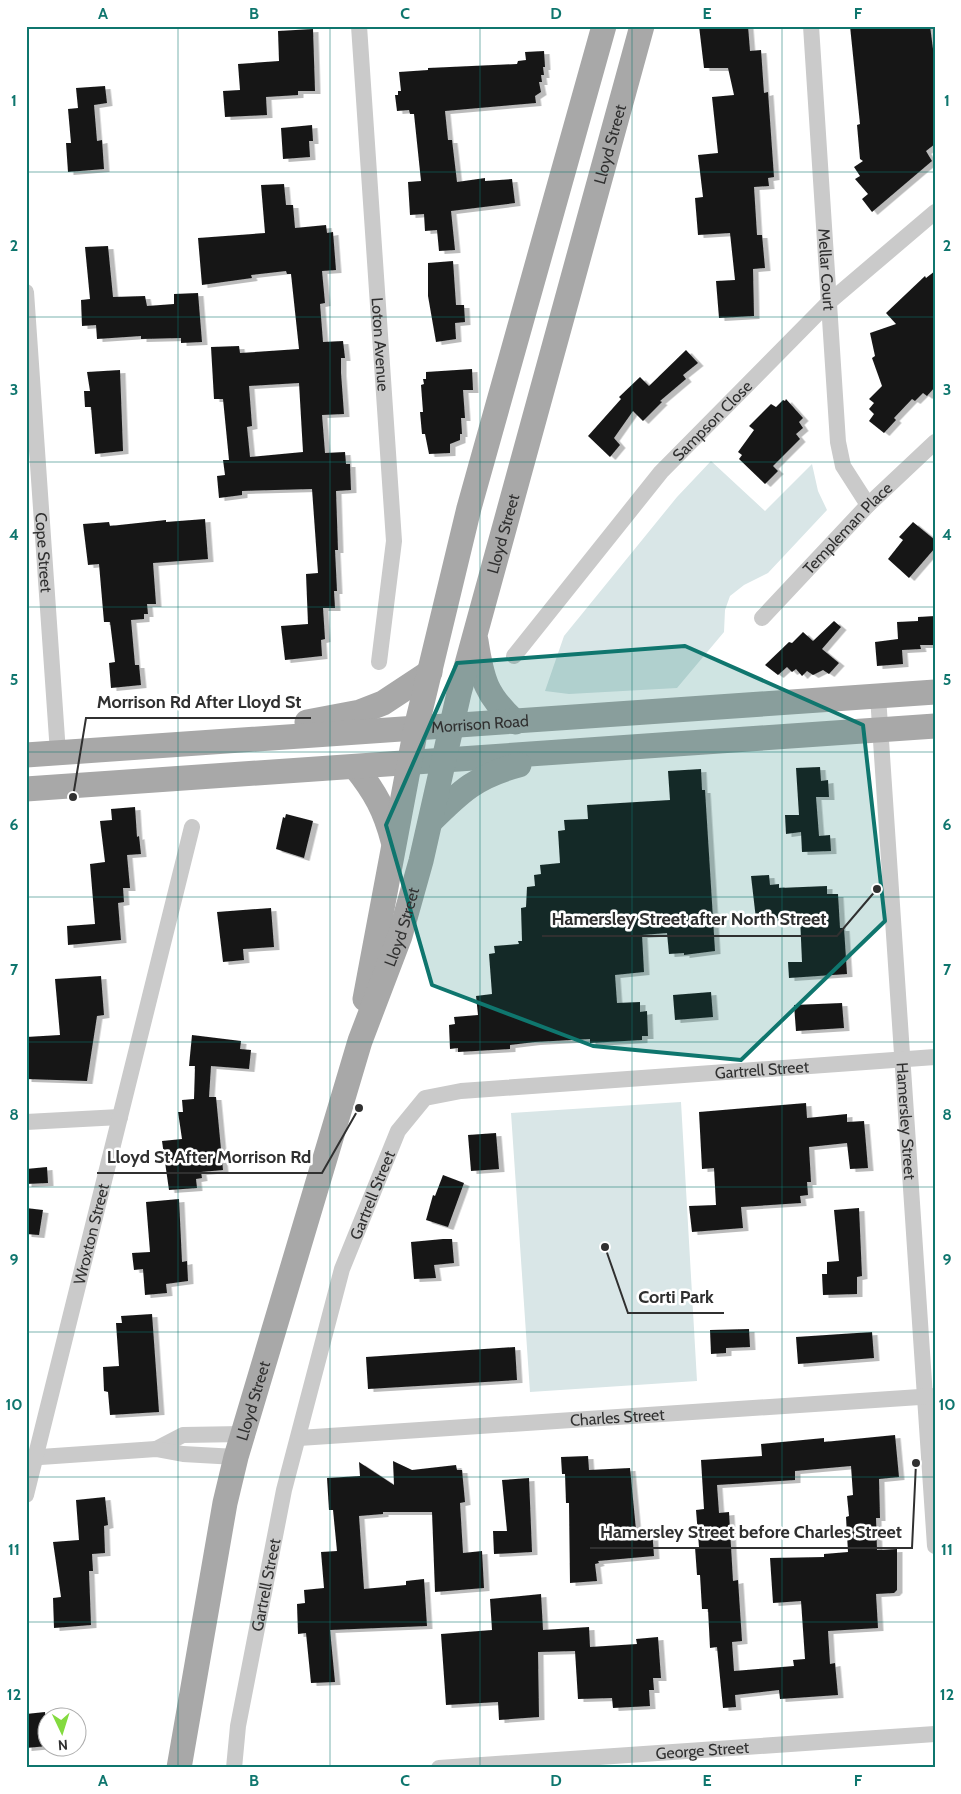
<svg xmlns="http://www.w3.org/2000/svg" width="961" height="1794" font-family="Cabin,sans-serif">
<defs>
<filter id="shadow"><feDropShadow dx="5.5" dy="3" stdDeviation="0" flood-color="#0004"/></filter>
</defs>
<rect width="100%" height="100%" fill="#fff"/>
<path fill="#d9e6e7" d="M711,461l54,50 47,-47 6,27 9,19 -59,63 -24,12 -14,11 -5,14 -1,22 -47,56 -108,6 -24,-3 19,-55 113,-139z
M681,1102l16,279 -167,11 -19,-279z"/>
<path fill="#171717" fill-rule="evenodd" filter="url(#shadow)" d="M699,26h49l2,25 11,-1 3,43 4,-1 6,85 -6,1 1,8 -15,1 3,48h5l3,33 -12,1 1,47 -35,2 -3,-37 19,-1 -5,-47 -32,2 -3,-37 8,-1 -5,-42 20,-2 -6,-56 22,-2 -6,-27h-24z
M850,26h80l5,38v80l-9,7 6,10 -60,51 -10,-13 6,-5 -13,-15 5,-3 -6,-9 9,-6 -3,-2 -3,-34 3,-1z
M313,29l2,62h-17v4l-32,2 1,18 -42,2 -2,-26 17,-1 -2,-26 41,-3 -1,-30z
M544,51l1,16h-2l1,8h-3l1,7h-3l2,10 -6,4 1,7 -91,8 3,29h4l5,42 28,-4v3l27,-2 3,24 -64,8 4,39 -16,1 -2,-21 -12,1 -1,-17 -14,1 -2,-33 13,-1 -7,-67h-4l-1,-4 -12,1 -2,-16h3v-4h3l-2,-19 29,-2v-2l89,-4 1,-3 8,-1 -1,-8z
M105,86l2,17 -13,2 3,36 5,-1 2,29 -36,3 -2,-29h5l-3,-34 10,-1 -2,-20z
M312,125l1,16h-4l1,16 -27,2 -2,-31z
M284,184l2,21h7l2,23 31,-3 1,8 6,-1 3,38 -14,1 3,32 -5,1 3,38 20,-1 2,17h-4v15l3,41 -22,1 3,38 20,-1 1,12h4l1,26 -15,1 2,59h-3l2,41h-3l1,17h-12l2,31 -4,1 1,16 -37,4 -4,-34 27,-2 -2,-50 12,-1 -6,-84 -70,2v4l-23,3 -2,-22 8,-1 -2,-15h6l-6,-61h-9l-3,-52 28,-1 1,7 59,-4 -8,-75h-4l-1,-3 -35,4 1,3 -50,7 -4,-47 67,-5 -4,-48zM299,383l4,69 -53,5 -3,-30 5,-1 -3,-40z
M108,246l5,51 32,-1 2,10 27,-2v-10l24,-1 4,49 -21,1v-5l-40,1v-3l-44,3 -1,-14 -14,1 -1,-26 9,-1 -5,-52z
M453,261l3,44h8l1,17 -10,1 1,16 -20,3 -8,-46v-33z
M935,271v116l-8,9 -4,-3 -8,8 -3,-2 -18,19 2,2 -12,13 -15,-12 5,-7 -5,-5 5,-6 -5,-4 13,-13 -10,-28 3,-2 -5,-23 26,-9 -10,-11 39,-37 1,2z
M686,350l12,13 -15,12 3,4 -26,22 2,1 -19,19 -10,-10 -19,27 6,7 -10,12 -22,-21 33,-37 -2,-2 21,-20 9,9z
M472,369l1,21h-10l2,28h-4l1,16h-2v6l-10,4v9l-21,1 -4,-20h-3l-2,-22h3l-2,-27 3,-1 -1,-5h3v-7z
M120,370l3,81 -28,3 -4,-47h-6l-1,-16h6l-3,-19z
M786,399l17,19 -4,4 4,6 -7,6 4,5 -27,27 5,5 -13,13 -26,-25 3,-4 -4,-3 16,-22 -5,-4 22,-22 5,3 7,-7 2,1z
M205,519l3,40 -55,4 3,41h-9l1,10h-4v5l-13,1 4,45h4l2,20 -30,3 -2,-25 6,-1 -5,-40h-6l-5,-58 -11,1 -5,-41 26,-2 1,4 56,-6v2z
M913,522l22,18v8l-26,30 -21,-19 15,-19 -4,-3z
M935,616v29h-15l1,4 -19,1 1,14 -26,2 -2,-24 23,-3 -1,-17 21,-1v-4z
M834,621l7,6 -19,22 17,14 -10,11 -6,-4 -10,5 -6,-4 -5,5 -6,-7 -4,3 -5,-5 -9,8 -13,-10 24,-23 3,1 11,-11 10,9z
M820,767l1,14 7,-1 1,17h-13l3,39 11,-1 1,16 -29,1 -1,-20 -15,2 -1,-19h14l-3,-47z
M701,769l1,21h3l10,161 -31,4v-2l-15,1 -2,-21 -25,2 2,37 -29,3 2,28 23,-1v10l7,-1 1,25h-6v4l-52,3v-4l-55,3 -25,3v4l-52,3v-4l-8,1 -1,-24 6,-1 -1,-7 24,-2 -2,-19 16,-2 -3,-40 6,-1 -1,-7 25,-2 -1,-3h4l-1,-33 5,-1 1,-20 8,-1 -1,-11 7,-1 -1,-9 20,-2 -2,-32 7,-1 -1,-10 24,-1 -1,-14 83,-5 -2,-29z
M135,807l2,30 2,-1 2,18 -14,1 3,33h-7l1,14 -6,1 3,37 -53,5 -1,-19 28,-2 -5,-60 15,-2 -5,-41 12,-1 -1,-11z
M286,814l27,7 -9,37 -28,-9 7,-32 2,1z
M769,875l1,10 9,-1v4l48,-2v8h11l2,34h4l3,46 -58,4 -1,-16h14l-2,-45 -44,2 -5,-43z
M271,908l3,39 -31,2 1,11 -21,2 -6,-50z
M101,976l3,39 -7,1 -10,65 -61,-2v-42l34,-2 -5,-56z
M711,992l2,25 -38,3 -2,-25z
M842,1003l2,25 -48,3 -2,-26z
M192,1035l49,6 -1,8 11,1 -2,19 -38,-3 -2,31h7l7,73 -22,2 1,6 -6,1 1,9 -28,2 -7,-49 20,-2 -4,-27h5l-1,-12 12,-1 1,-33h-6z
M806,1103l1,15 40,-4v8l17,-1 4,47 -18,1 -3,-26 -38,4 2,35h-4l1,13 -8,1 1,7 -60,4 2,21 -51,4 -3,-26 27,-1 -2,-37 -12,1 -3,-57z
M496,1133l3,36 -28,2 -3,-36z
M47,1167l1,16 -22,1v-15z
M443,1175l21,8 -16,44 -22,-7 7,-25 2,1z
M179,1199l3,63 5,-1 1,20 -22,3 1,9 -22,2 -2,-26 -9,1 -2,-17 18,-1 -4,-50z
M26,1208l17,2 -4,25 -13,-1z
M859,1208l3,68 -5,1v17l-34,1 -1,-21h5v-12l12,-1 -5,-51z
M443,1239h9l2,24 -20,2 2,13 -22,1 -3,-37z
M152,1314l7,98 -49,3 -2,-23 -4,-1 -1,-24 16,-1 -3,-43h6l-1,-7z
M749,1329l1,18 -24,1v5l-15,1 -1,-24z
M872,1332l2,26 -76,6 -2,-27z
M515,1347l2,33 -149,9 -2,-32z
M895,1435l4,42 -20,2 1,39h-4l1,32 20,-1v41l-3,3 -18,1 2,34 -50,3 2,33 5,-1 3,32 -58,4 -1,-9 -44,5 1,12 -13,1 -6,-61 -7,1 -2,-39h-6l-2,-34h-3l-2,-28h4l-3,-37 8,-1 -3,-49 61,-4 -1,-12 63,-6v4zM851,1466l2,29 -6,1 2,20 -3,1 2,35 -24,2v3l-54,1 3,45 28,-2 4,58 -12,1 1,6 -60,5 -2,-29 10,-1 -4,-61 -5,1 -4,-69 -10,1 -2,-28 78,-5v-9z
M588,1456l1,14 41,-2 6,62 16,-1 2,27 -56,5 1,2 -4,1 2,17 -27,2 -1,-80h-3l-1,-29h-3l-1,-17z
M393,1461l19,9 44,-5 1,5h5l3,32 -5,1 3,50 19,-2 2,37 -49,4 -3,-80h-49v2l-24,2 5,73 42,-4v-4l18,-2 3,47 -97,4 5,52 -24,1 -5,-50 -8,1 -1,-30 8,-1 -1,-13 20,-2 -3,-36 16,-1 -4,-41h-4l-2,-32 33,-2 -1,-14 35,23z
M529,1478l3,74 -38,2 -1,-23h14l-5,-51z
M105,1497l3,28 -4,1 1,27 -13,1 1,17h-4l2,54 -37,3 -1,-30 8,-1 -8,-55 26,-2 -3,-40z
M541,1594l2,36 46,-3 1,20 47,-3 -1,-5 22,-2 3,41h-8l1,12h-5l1,16 -37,2 -1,-10 -34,1 -3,-48 -37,1 1,65 -40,3 -1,-18 -52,3 -5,-71 51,-4 -2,-31z
M45,1712l3,34 -22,2v-34z"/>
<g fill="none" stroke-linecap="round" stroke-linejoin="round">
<g stroke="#cacaca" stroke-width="16">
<path id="s1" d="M359,26l35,515 -15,121"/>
<path id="s2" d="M811,26l27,416 5,24 25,39"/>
<path id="s3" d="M26,292l32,461"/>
<path id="s4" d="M762,618l106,-113 67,-63"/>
<path id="s5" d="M514,656l147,-184 167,-169 107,-91"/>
<path id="s6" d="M878,696l57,850"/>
<path d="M26,1122l94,-5"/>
<path id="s7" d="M299,1438l636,-42"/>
<path d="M156,1449l27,-14 60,-1"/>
<path d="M26,1458l130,-9 27,5 53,3"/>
<path id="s8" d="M26,1495l166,-668"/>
<path id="s9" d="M234,1768l4,-42 46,-236 58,-221 56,-138 27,-33 36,-7 474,-34"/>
<path id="s10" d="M439,1768l496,-34"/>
</g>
<g stroke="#a8a8a8" stroke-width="25">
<path d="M476,641c6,39 10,54 39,81"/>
<path d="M307,722l53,-10 23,-9 47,-31"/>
<path id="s11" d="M26,755l909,-63"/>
<path d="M355,767c20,25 30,43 38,74"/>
<path d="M26,789l909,-63"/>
<path d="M431,821c30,-30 46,-45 88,-56"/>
<path d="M365,999l51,-271 53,-220 135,-482"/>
<path id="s12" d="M179,1768l46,-265 11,-46 124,-416 40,-105 21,-75 38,-168 183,-667"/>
</g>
</g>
<path fill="#0f766e" fill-opacity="0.2" stroke="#0f766e" stroke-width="4" stroke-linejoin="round" d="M685,646l178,79 22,196 -144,139 -148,-14 -161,-61 -46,-160 71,-162z"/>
<path fill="none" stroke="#0f766e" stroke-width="1" stroke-opacity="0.55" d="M178,26v1742M330,26v1742M480,26v1742M632,26v1742M782,26v1742M26,172h909M26,317h909M26,462h909M26,607h909M26,752h909M26,897h909M26,1042h909M26,1187h909M26,1332h909M26,1477h909M26,1622h909"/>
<g text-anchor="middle" stroke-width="5" stroke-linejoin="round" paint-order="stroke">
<g font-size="16" fill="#303030" stroke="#fff">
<text dy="6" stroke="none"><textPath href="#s12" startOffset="1682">Lloyd Street</textPath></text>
<text dy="6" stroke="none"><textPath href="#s2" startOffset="244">Mellar Court</textPath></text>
<text dy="6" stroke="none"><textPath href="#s1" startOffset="319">Loton Avenue</textPath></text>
<text dy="6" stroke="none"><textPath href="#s5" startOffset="308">Sampson Close</textPath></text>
<text dy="6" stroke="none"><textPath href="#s4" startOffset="124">Templeman Place</textPath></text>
<text dy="6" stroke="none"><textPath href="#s12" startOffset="1278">Lloyd Street</textPath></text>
<text dy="6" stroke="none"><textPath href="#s3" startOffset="261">Cope Street</textPath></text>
<text dy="6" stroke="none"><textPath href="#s11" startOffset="455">Morrison Road</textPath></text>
<text dy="6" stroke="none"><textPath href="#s12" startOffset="872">Lloyd Street</textPath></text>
<text dy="6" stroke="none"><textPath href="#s9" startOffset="1041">Gartrell Street</textPath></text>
<text dy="6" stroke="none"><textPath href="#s6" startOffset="426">Hamersley Street</textPath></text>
<text dy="6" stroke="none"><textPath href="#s9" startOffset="591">Gartrell Street</textPath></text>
<text dy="6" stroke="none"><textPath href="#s8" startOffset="269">Wroxton Street</textPath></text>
<text dy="6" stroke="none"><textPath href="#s12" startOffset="375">Lloyd Street</textPath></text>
<text dy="6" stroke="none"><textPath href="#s7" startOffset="319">Charles Street</textPath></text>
<text dy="6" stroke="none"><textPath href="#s9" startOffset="186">Gartrell Street</textPath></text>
<text dy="6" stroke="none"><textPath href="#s10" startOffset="264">George Street</textPath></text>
</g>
</g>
<path fill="none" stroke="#303030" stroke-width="2" d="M73 797L86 718H311M877 889L837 936H542M359 1108L322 1173H97M605 1247L628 1313H724M916 1463L912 1548H590"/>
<g fill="#303030" stroke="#fff" stroke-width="2">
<circle cx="73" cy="797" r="5"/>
<circle cx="877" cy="889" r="5"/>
<circle cx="359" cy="1108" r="5"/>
<circle cx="605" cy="1247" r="5"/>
<circle cx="916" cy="1463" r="5"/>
</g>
<g font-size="18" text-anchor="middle" font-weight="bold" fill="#303030" stroke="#fff" stroke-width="5" stroke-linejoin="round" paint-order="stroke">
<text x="199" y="708">Morrison Rd After Lloyd St</text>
<text x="689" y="925">Hamersley Street after North Street</text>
<text x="209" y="1163">Lloyd St After Morrison Rd</text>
<text x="676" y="1303">Corti Park</text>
<text x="751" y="1538">Hamersley Street before Charles Street</text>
</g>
<rect width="961" height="1794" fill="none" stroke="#ffffff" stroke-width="55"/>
<g transform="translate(62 1732) rotate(176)"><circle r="24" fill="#ffffff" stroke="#acacac"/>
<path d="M0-4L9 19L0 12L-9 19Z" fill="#83da3f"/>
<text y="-8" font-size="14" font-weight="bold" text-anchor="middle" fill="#303030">N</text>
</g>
<rect x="28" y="28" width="906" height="1738" fill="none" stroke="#0f766e" stroke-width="2"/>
<g font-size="16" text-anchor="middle" font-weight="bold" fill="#0f766e">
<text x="103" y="19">A</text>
<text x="254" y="19">B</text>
<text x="405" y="19">C</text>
<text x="556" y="19">D</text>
<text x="707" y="19">E</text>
<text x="858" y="19">F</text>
<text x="14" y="106">1</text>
<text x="947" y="106">1</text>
<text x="14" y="251">2</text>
<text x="947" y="251">2</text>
<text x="14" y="395">3</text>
<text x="947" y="395">3</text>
<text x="14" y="540">4</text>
<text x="947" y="540">4</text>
<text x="14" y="685">5</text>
<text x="947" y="685">5</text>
<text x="14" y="830">6</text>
<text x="947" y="830">6</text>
<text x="14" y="975">7</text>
<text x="947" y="975">7</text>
<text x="14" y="1120">8</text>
<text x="947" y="1120">8</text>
<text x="14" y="1265">9</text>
<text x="947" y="1265">9</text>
<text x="14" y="1410">10</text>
<text x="947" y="1410">10</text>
<text x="14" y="1555">11</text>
<text x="947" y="1555">11</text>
<text x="14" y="1700">12</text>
<text x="947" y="1700">12</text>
<text x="103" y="1786">A</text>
<text x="254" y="1786">B</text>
<text x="405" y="1786">C</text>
<text x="556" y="1786">D</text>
<text x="707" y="1786">E</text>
<text x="858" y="1786">F</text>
</g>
</svg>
